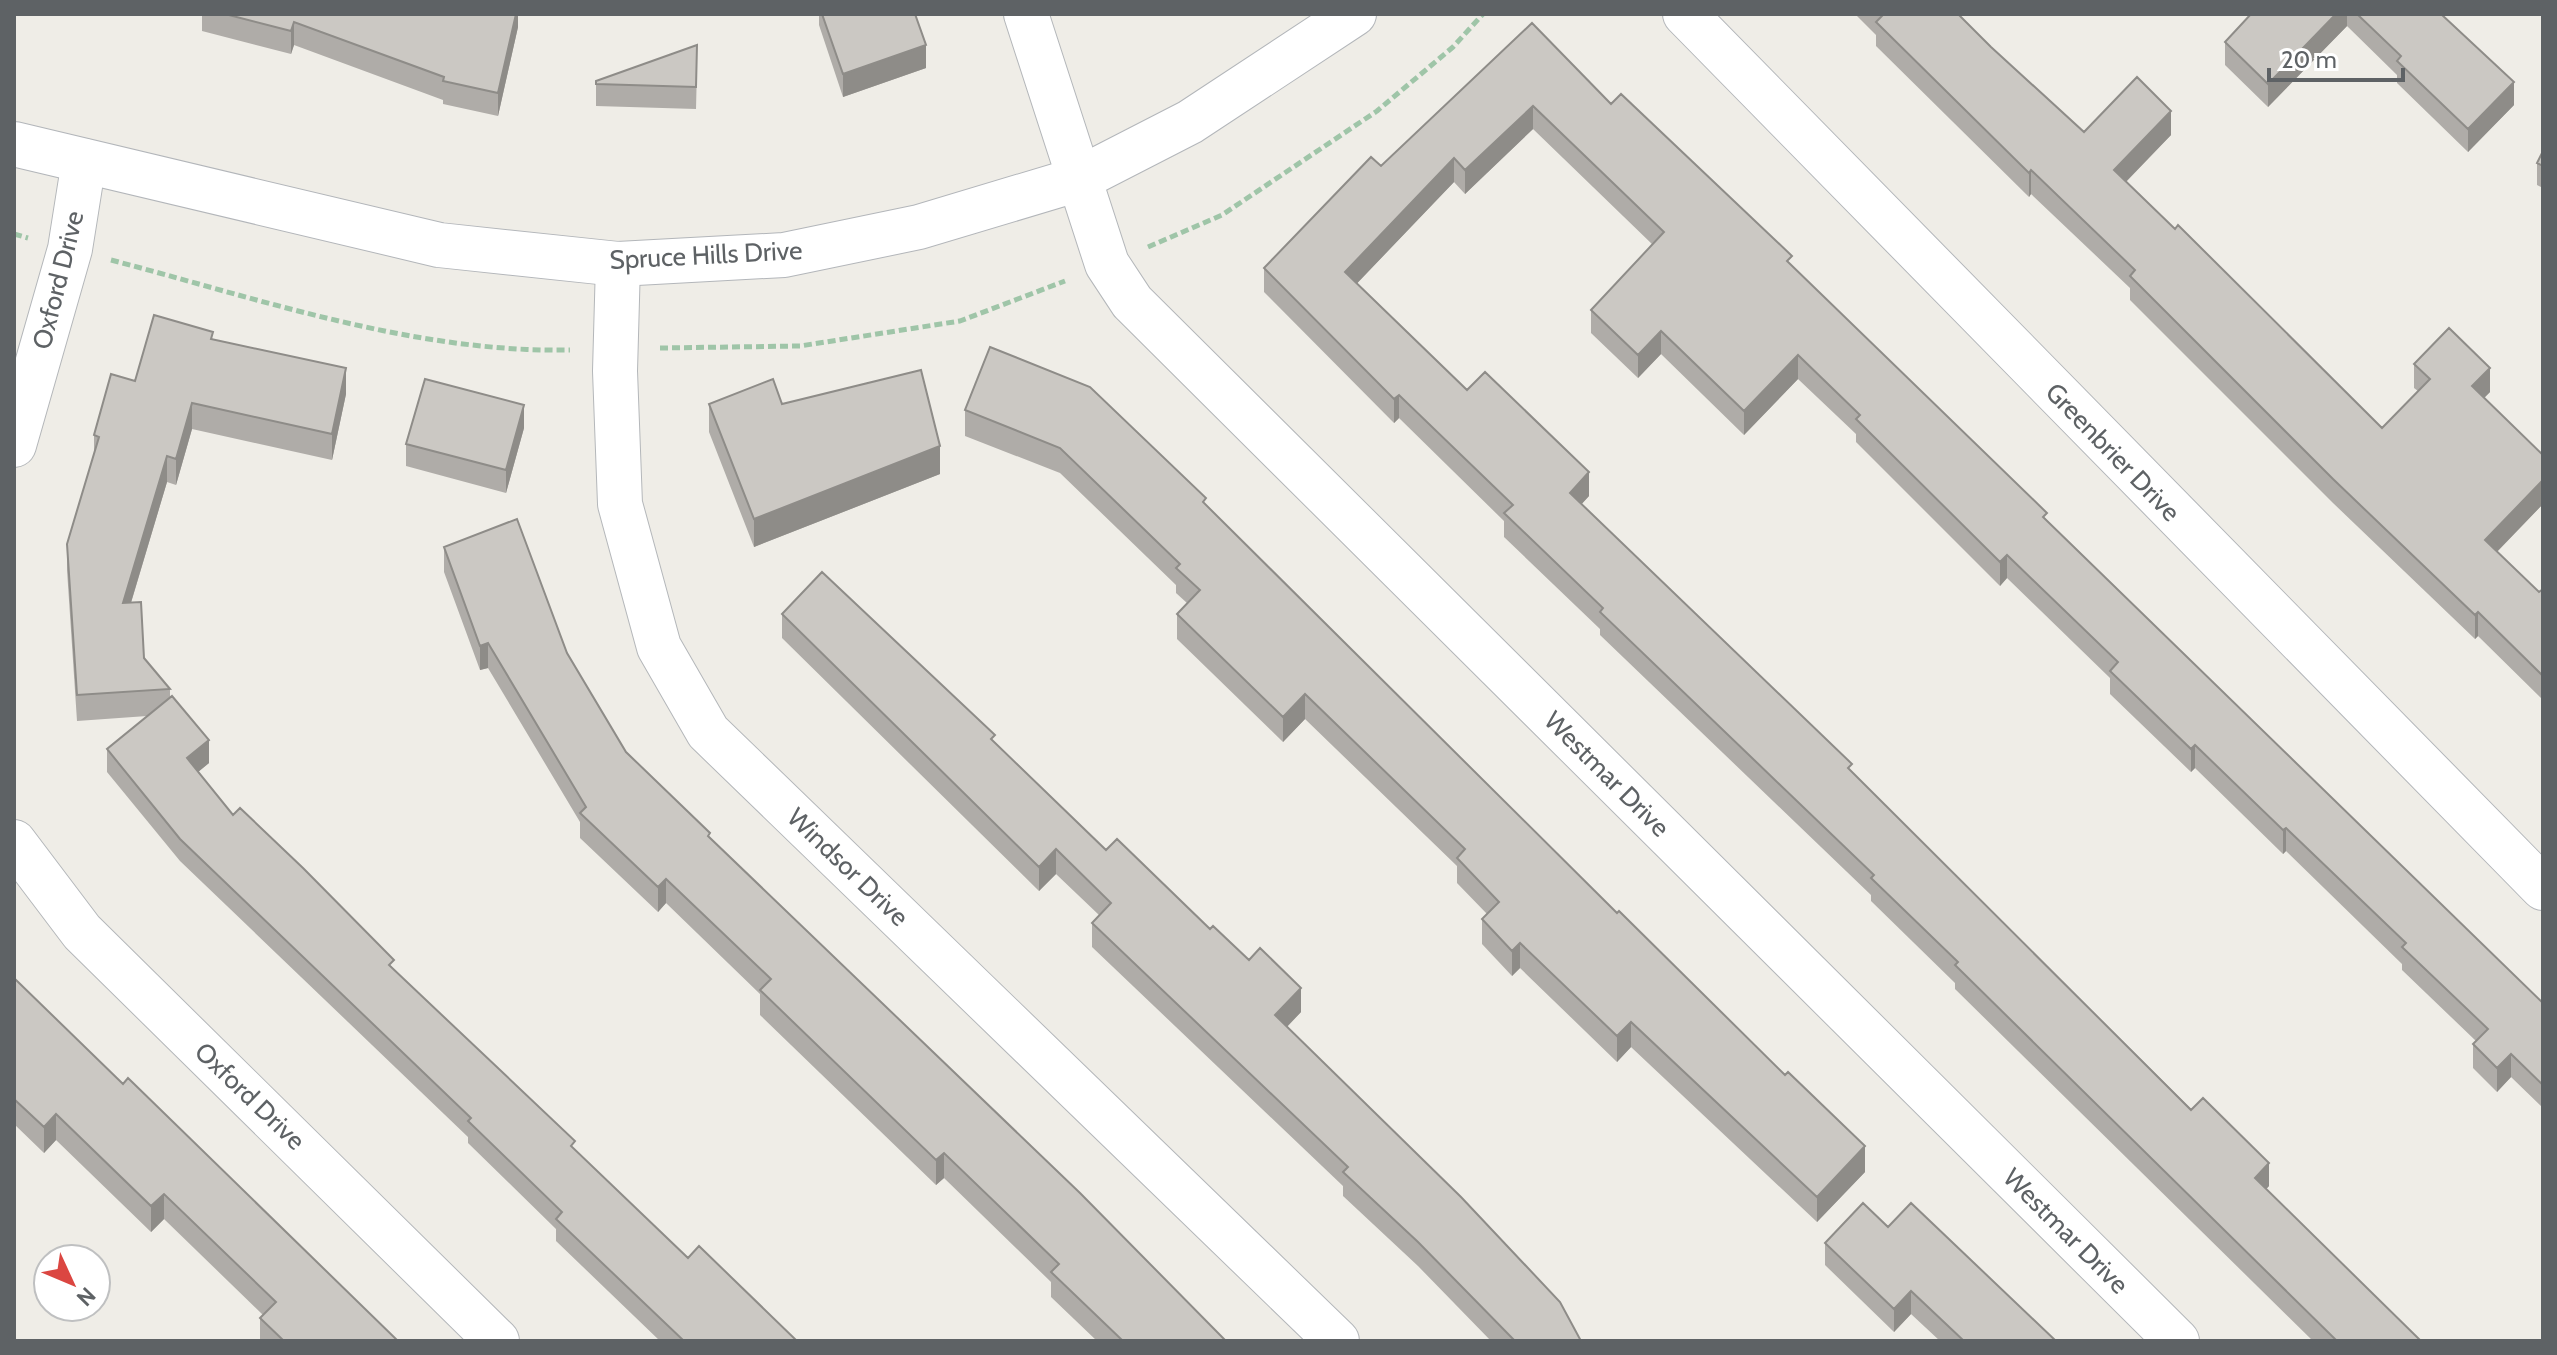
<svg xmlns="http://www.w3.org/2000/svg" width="2557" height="1355" font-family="Cabin,sans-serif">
<rect width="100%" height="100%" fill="#efede7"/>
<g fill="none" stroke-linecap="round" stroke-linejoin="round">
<g stroke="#b4b7ba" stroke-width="46">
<path id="street" d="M1026,14l81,250 25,38 1045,1039
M618,264l-3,107 5,133 39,143 49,85 629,609
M14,445l56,-196 14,-88
M14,842l68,90 415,409"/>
</g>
<g stroke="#b3b6ba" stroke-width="46">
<path id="secondary" d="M1685,14l858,874
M14,144l425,101 179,19 166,-9 135,-28 160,-48 111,-57 164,-108"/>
</g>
<path stroke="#9fc5a8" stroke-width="5" stroke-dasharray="8 4" stroke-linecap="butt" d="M14,234l14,4
M1148,247l74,-32 155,-104 76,-64 30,-33
M111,260c149,39 303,93 459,90
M660,348l140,-2 160,-25 105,-40"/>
<use href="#street" stroke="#fff" stroke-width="44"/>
<use href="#secondary" stroke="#fff" stroke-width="44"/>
</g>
<path fill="#afaca8" d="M202,14h316v13l-20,89 -55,-12v-4l-149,-55 -3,9 -89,-23z
M819,14h96l11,54 -83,29 -24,-72z
M1855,14h103l33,33 93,85 87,3 -45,47 256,246 36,-37 -4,-3v-24l76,28 -6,6 59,57v49l-46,48 42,40 4,-3v111l-65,-64 -3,3 -142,-136 -203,-203v-12l-99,-94 -2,3 -153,-151v-11z
M2251,14h190l73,91 -46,47 -71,-69v-8l-50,-49 -79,81 -43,-42v-23z
M1532,23l79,81 181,162 255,254 496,483v105l-32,-31 -14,15 -24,-24v-24l3,-3 -74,-71v-6l-116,-113 -3,3 -88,-86 -4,4 -81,-78v-16l-103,-100 -7,8 -144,-144v-8l-58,-55 -54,56 -83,-81 -23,24 -47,-45v-23l62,-65 -120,-116 -68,65 -11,-12 -97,101 110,107 122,106 -8,8 688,682 -3,3 155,152h-108l-358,-352v-6l-84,-82v-6l-271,-260v-6l-96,-92v-16l-105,-103 -5,5 -130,-131v-24l117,-102z
M697,68l-1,41 -100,-3v-25z
M2543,151v37l-6,-3v-22z
M213,339l133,55 -14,66 -140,-31 -16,56 -9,-3 -36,121 13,55 26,31v9l39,65 -11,9 35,43 161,154 181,181 113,108 109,83h-137l-104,-100v-12l-88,-86v-6l-288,-276 -73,-89v-23l40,-33 -70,5 -10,-151v-26l27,-89v-20l41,-54z
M709,404h73l158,70 -186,73 -45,-115z
M965,410l241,95 659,667 -48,50 -186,-175 -14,15 -97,-94 -8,8 -30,-32v-25l5,-5 -30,-31v-17l-152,-147 -22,23 -106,-103v-25l10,-11 -11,-10v-8l-116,-112 -95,-37z
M524,428l-18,65 -100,-27v-22z
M444,547l123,106 59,99 84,86 516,503h-129l-46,-44v-15l-107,-104 -8,7 -176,-170v-21l-94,-91 -8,9 -78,-74v-16l-92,-154 -8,2 -36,-98z
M782,614l213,128 111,108 104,79 91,83 -14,15 294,314h-90l-73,-75 -75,-70v-10l-251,-239v-24l7,-8 -43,-41 -17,17 -257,-253z
M14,978l109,106 275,257h-138v-23l3,-3 -99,-96 -13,13 -95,-92 -12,13 -30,-29z
M1888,1227l168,114h-116l-29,-27 -17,18 -69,-67v-22z"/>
<path fill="#8e8c88" d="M516,14h2v13l-20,89v-23z
M2336,14h11v12l-79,81v-23z
M294,22v23l-3,9v-23z
M926,45v23l-83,29v-23z
M2514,82v23l-46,47v-23z
M1533,106v23l-68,65v-24z
M2171,111v24l-57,59v-24z
M1454,158v24l-109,114v-24z
M2031,170v24l-2,3v-24z
M1661,331v23l-23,24v-23z
M1798,355v24l-54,56v-24z
M346,368v26l-14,66v-26z
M2490,368v24l-18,18v-24z
M1399,395v23l-5,5v-24z
M192,403v26l-16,56v-26z
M524,405v23l-18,65v-23z
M940,446v28l-186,73v-28z
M167,456v26l-44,147v-26z
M1589,472v24l-19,21v-24z
M2543,480v24l-58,60v-24z
M2007,555v23l-7,8v-24z
M2478,612v24l-3,3v-24z
M488,643v25l-8,2v-24z
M1305,694v25l-22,23v-25z
M209,740v23l-22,18v-23z
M2195,745v23l-4,4v-23z
M2286,828v23l-3,3v-24z
M1056,849v25l-17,17v-24z
M666,879v24l-8,9v-25z
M1520,943v25l-8,8v-25z
M1301,988v24l-26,27v-24z
M1631,1022v25l-14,15v-26z
M2511,1054v23l-14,15v-24z
M56,1114v26l-12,13v-26z
M1865,1146v26l-48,50v-25z
M944,1153v25l-8,7v-25z
M2269,1163v23l-14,15v-23z
M164,1194v25l-13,13v-26z
M1911,1291v23l-17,18v-23z"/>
<path fill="#cbc8c3" stroke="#8e8c88" stroke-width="2" d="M225,14h291l-18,79 -55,-12 1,-4 -150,-55 -3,9z
M822,14h93l11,31 -83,29z
M1879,14h79l33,33 93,85 53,-55 34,34 -57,59 61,59 3,-4 204,203 48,-49 -16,-15 35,-36 41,40 -18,18 71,69v25l-58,60 54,52 4,-3v87l-65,-64 -3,3 -142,-136 -203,-203 5,-6 -104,-100 -2,3 -153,-151 6,-6z
M2251,14h85l-68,70 -43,-42z
M2357,14h84l73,68 -46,47 -71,-68 4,-5z
M1532,23l79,81 10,-10 171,162 -5,5 260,252 -4,4 500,486v82l-32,-31 -14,14 -24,-24 15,-15 -86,-82 4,-4 -120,-115 -3,2 -88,-85 -4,4 -81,-78 8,-9 -111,-107 -7,7 -144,-143 4,-4 -62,-60 -54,56 -83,-80 -23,24 -47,-45 73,-78 -131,-126 -68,64 -11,-12 -109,114 122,118 18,-18 104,100 -19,21 282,271 -4,4 343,342 12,-12 66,65 -14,15 166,163h-84l-382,-376 3,-3 -87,-84 3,-3 -274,-263 3,-4 -99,-95 9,-8 -114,-110 -5,4 -130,-131 107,-111 10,9z
M697,45l-1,42 -100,-3v-3z
M2543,151v15l-6,-3z
M154,315l59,17 -2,7 135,29 -14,66 -140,-31 -16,56 -9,-3 -44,147 18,-1 3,56 26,31 -93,6 -10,-151 32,-107 -5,-2 17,-61 24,7z
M990,347l100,40 116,111 -3,4 414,411 2,-2 166,164 3,-3 77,74 -48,51 -186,-175 -14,14 -97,-93 -8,8 -30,-32 17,-17 -42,-44 8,-9 -160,-155 -22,23 -106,-103 23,-24 -24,-22 4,-4 -120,-116 -95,-38z
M921,370l19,76 -186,73 -45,-115 64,-25 9,25z
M425,379l99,26 -18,65 -100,-26z
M517,519l50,134 59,99 84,81 -2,3 372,357 146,148h-103l-72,-69 8,-8 -115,-111 -8,7 -176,-170 11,-11 -105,-100 -8,8 -78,-74 6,-6 -98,-164 -8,3 -36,-99z
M822,572l173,163 -4,4 115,111 11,-11 93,90 3,-3 36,34 11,-12 41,40 -26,27 186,182 99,105 21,39h-66l-97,-99 -75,-70 5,-5 -256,-244 19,-20 -55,-54 -17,18 -257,-253z
M172,696l37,44 -22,18 46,57 7,-7 63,60 91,92 -5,5 186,176 -4,5 117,112 11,-12 98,95h-113l-128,-122 6,-7 -94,-91 3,-3 -291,-279 -73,-90z
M14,978l109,106 5,-6 270,263h-114l-24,-23 16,-16 -112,-108 -13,12 -95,-92 -12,13 -30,-28z
M1863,1203l25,24 23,-24 145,138h-92l-53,-50 -17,18 -69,-66z"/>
<g text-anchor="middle" stroke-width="7" stroke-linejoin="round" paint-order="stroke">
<g font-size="26" fill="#5e6265" stroke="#fff">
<text transform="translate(706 255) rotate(-3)" y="9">Spruce Hills Drive</text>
<text transform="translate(58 280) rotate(-76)" y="9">Oxford Drive</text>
<text transform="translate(2113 452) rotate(46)" y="9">Greenbrier Drive</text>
<text transform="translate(1607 774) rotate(45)" y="9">Westmar Drive</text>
<text transform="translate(848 867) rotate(44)" y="9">Windsor Drive</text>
<text transform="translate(250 1096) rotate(44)" y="9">Oxford Drive</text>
<text transform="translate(2066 1231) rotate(45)" y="9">Westmar Drive</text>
</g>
</g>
<rect width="2557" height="1355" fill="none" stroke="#5e6265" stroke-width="32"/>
<g transform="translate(72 1283) rotate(134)"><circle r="38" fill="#ffffff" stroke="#bfc0c1" stroke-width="2"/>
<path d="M0-6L14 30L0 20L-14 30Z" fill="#db4641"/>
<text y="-12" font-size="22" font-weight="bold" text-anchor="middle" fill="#5e6265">N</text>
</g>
<path d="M2269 68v12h134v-12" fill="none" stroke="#5e6265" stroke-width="4"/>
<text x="2281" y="68" font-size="24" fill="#5e6265" stroke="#ffffff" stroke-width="6" paint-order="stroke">20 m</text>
</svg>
